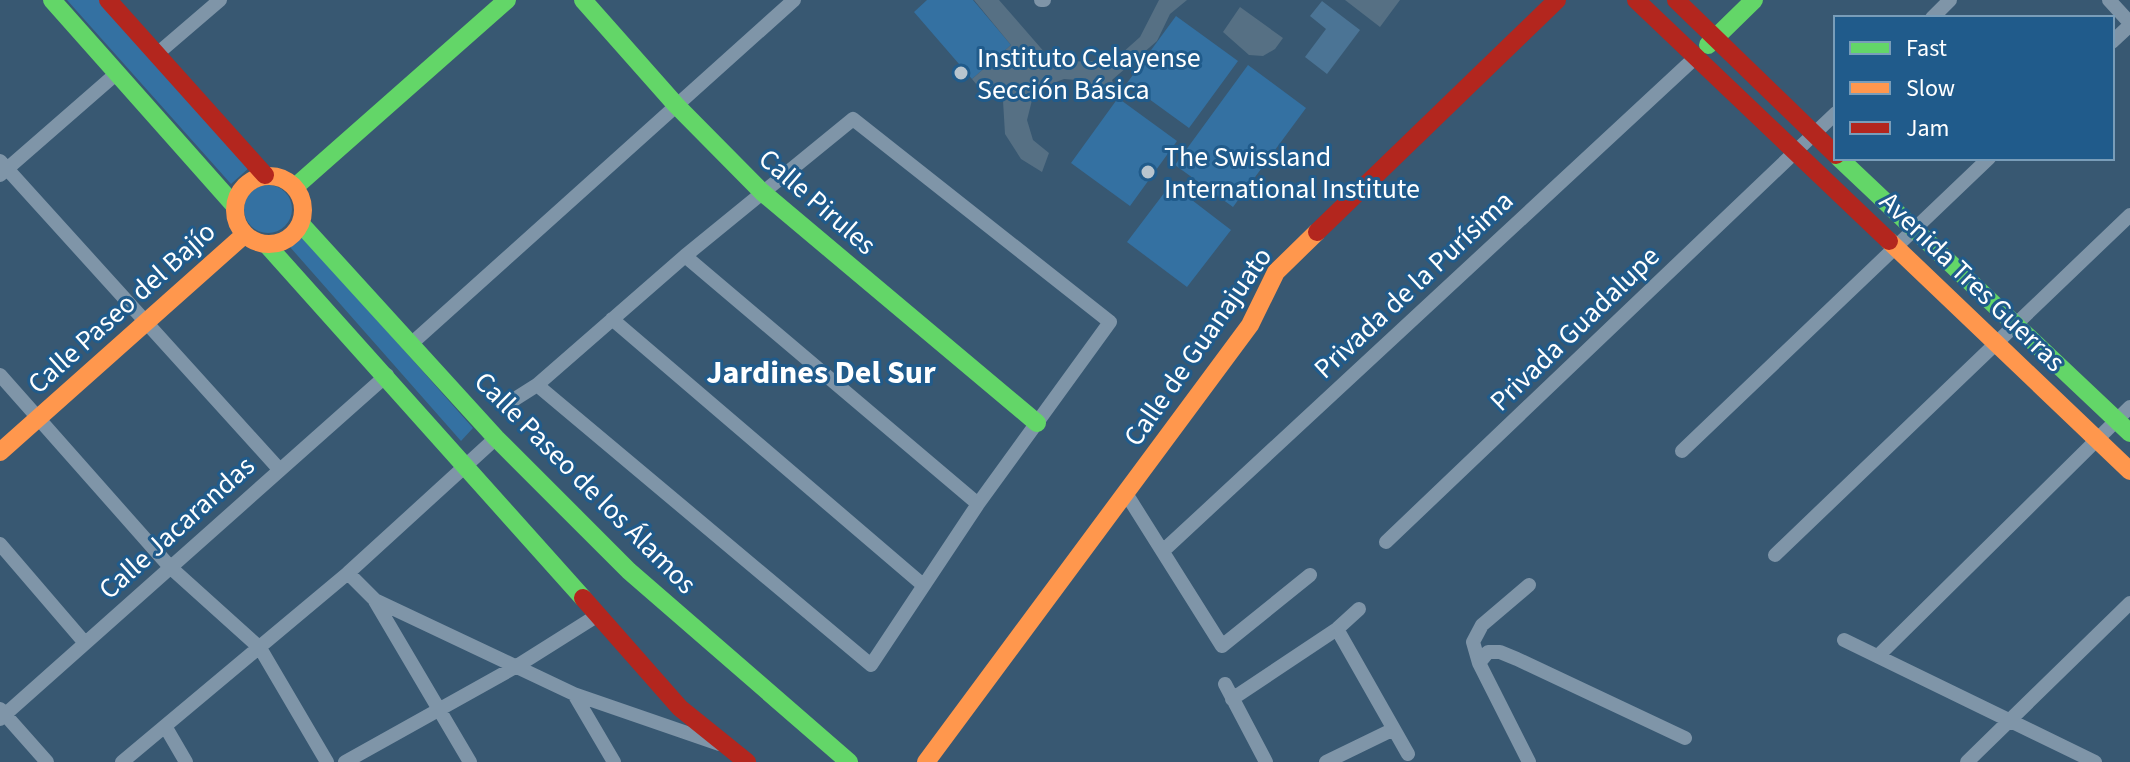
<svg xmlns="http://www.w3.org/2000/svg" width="2130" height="762" font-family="'Source Sans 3',sans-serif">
<rect width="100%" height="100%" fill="#385872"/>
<path fill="#3471a2" d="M67,0h33l150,167 -19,17z
M927,0h46l38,45 -39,34 -58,-67z
M1176,16l62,45 -49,67 -62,-45z
M1248,65l58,43 -73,99 -58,-42z
M1118,98l59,43 -47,65 -59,-43z
M1171,184l60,46 -44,57 -60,-45z
M244 209a24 24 0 1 1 48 0a24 24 0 1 1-48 0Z
M302,235l171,193 -12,13 -171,-194z"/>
<path fill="#4b7495" d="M1322,1l38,29 -33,44 -22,-17 21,-28 -16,-13z"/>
<path fill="#567084" d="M974,0h25l54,62 43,-1 25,-7 19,-17 19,-37h28l-17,14 -13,27 -45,39 4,10 -5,9 -15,-3 -7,-15 -25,-2 -21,8 -11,13 -5,20 6,20 16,13 -7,19 -21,-13 -16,-25 -3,-50 -15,13 -15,-18 39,-34z
M1345,0h55l-20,27z
M1240,7l43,31 -8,11 -12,7 -14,-1 -26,-23z"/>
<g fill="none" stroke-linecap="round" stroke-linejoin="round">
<path stroke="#7f95a8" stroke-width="14" d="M1041,0h3
M2109,0l21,23
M1932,18l18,-18
M2112,42l18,-17
M157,54l63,-54
M0,161l279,308
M0,175l117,-102
M685,256l293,248
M612,319l311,266
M411,344l383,-344
M0,375l170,192 90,81 67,114
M507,404l30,-19 148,-129 168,-137 257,203 -132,182 -107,161 -334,-280
M1682,451l307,-293
M1127,495l95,151 88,-71
M1386,542l450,-429
M0,544l85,99
M1164,550l533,-494
M1775,555l355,-340
M348,573l27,27 199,94 145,50
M375,601l95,161
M1337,629l71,125
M1844,640l251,122
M1878,656l252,-249
M1479,663l-6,-21 9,-17 47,-40
M1225,684l41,78
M574,694l40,68
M1232,699l105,-70 22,-20
M0,709l47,53
M0,719l387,-344
M165,726l21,36
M122,762l226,-189 148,-135
M345,762l172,-96 81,-51
M1326,762l68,-33
M1529,762l-50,-99 9,-11h12l17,7 168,79
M1967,762l163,-159"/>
<path stroke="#63d668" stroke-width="18" d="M52,0l182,205
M583,0l93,105 86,87 275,231
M1708,45l46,-45
M1839,158l291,275
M295,187l212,-187
M301,224l195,214 133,133 220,191
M267,245l316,353"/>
<path stroke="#ff974d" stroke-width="18" d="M235 210a34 34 0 1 1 68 0a34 34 0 1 1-68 0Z
M1889,241l241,230
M0,452l244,-217
M926,762l324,-437 26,-53 41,-40"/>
<path stroke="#b3261e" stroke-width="18" d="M108,0l157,175
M1636,0l253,241
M1676,0l160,155
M1317,232l240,-232
M583,598l97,110 67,54"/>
</g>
<g fill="#b9c5ce" stroke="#205b8b" stroke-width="3">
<circle cx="961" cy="73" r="8"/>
<circle cx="1148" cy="172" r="8"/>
</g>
<g text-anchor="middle" stroke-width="6" stroke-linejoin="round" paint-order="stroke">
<g font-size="28" fill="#fff" stroke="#205b8b" text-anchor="start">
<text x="977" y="67">Instituto Celayense<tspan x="977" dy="32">Sección Básica</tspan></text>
<text x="1164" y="166">The Swissland<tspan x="1164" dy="32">International Institute</tspan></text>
</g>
<g font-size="28" fill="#fff" stroke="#205b8b">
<text transform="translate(818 201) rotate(41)" y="10">Calle Pirules</text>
<text transform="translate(1973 281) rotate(44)" y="10">Avenida Tres Guerras</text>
<text transform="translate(1413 284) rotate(-43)" y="10">Privada de la Purísima</text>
<text transform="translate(121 307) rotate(-42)" y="10">Calle Paseo del Bajío</text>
<text transform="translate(1574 328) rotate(-44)" y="10">Privada Guadalupe</text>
<text transform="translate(1197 346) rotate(-55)" y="10">Calle de Guanajuato</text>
<text transform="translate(586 482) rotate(45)" y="10">Calle Paseo de los Álamos</text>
<text transform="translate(176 527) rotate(-42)" y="10">Calle Jacarandas</text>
</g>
<g font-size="32" font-weight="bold" fill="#fff" stroke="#205b8b">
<text x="821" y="383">Jardines Del Sur</text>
</g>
</g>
<rect x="1834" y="16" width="280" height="144" fill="#205b8b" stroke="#799db9" stroke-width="2"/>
<rect x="1850" y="42" width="40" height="12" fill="#63d668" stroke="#799db9" stroke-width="2"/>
<text x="1906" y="56" font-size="24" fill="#ffffff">Fast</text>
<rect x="1850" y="82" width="40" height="12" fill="#ff974d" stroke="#799db9" stroke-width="2"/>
<text x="1906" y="96" font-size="24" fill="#ffffff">Slow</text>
<rect x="1850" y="122" width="40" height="12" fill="#b3261e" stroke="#799db9" stroke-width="2"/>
<text x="1906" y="136" font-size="24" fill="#ffffff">Jam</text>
</svg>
